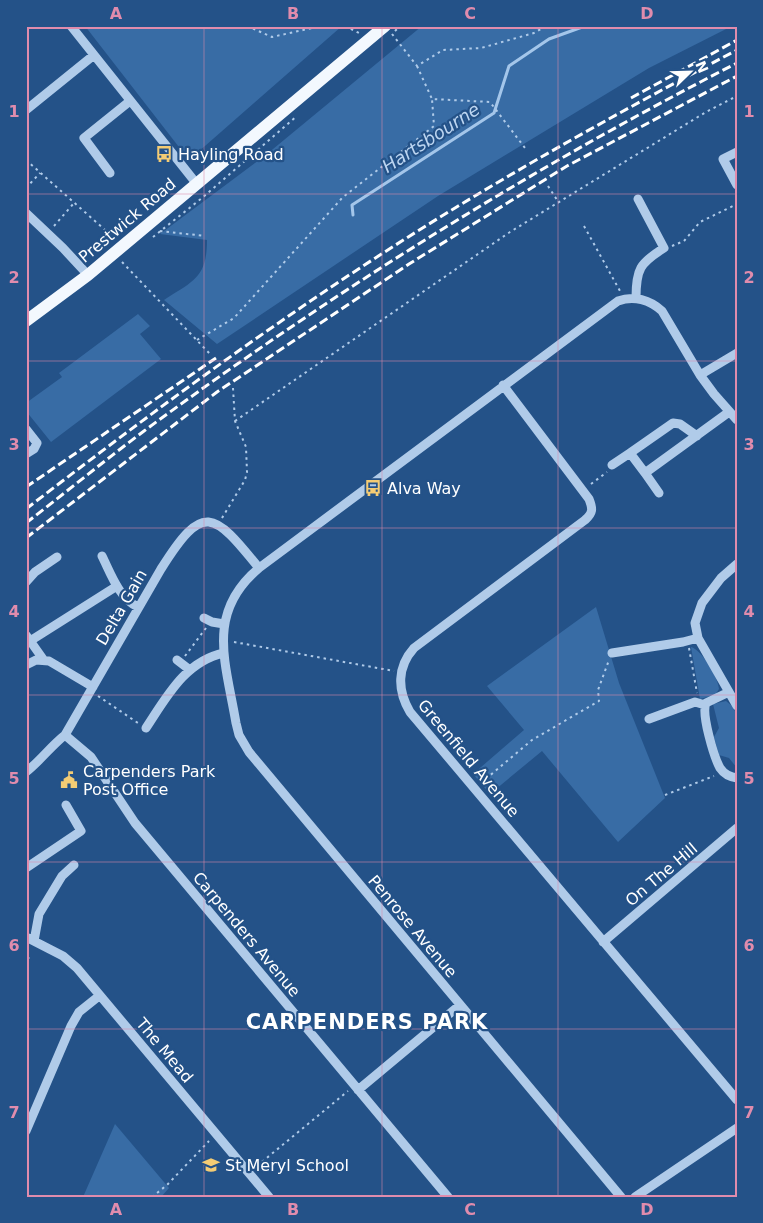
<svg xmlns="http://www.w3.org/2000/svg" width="763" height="1223" font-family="'DejaVu Sans',sans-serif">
<rect width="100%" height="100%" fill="#245288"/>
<path fill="#386ca5" d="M85,26h257l-153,134z
M422,26h310l-83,42 -211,128 -221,148 -53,-44c29,-19 43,-22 43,-60l-47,-6 107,-80z
M138,314l12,12 -10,8 21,25 -110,83 -25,-31v-8l36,-26 -3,-4z
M596,607l23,76 46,115 -47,44 -76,-91 -52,43 -17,-20 51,-44 -37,-44z
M691,647c11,3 27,30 28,42l-4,6 -15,4z
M726,701l5,4 6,9v54l-8,-10 -10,-3 -5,-18 5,-9 -6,-24z
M115,1124l54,64 -8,9h-78z"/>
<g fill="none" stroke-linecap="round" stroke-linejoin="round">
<path stroke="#a4c6ea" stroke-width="3" d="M353,215l-1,-10 142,-92 15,-47 40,-27 36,-13
M26,961l2,-3"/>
<path stroke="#b0cbe9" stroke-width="2" stroke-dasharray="2.5 4" stroke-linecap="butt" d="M247,26l25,11 49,-11
M345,26l14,7
M395,31l5,-5
M392,34l25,32 26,-16 38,-2 53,-15 12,-7
M417,66l15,33 58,3 35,46
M26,160l87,77 -9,8
M548,186l11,17
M26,188l14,-15
M54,226l20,-23
M584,226l36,65
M160,231l45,5
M153,237l49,-39 95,-82
M672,246l12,-5 16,-19 37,-18
M122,262l88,92
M197,340l37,-22 109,-121 91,-71 -2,-27
M235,421l275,-189 196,-120 31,-16
M591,484l16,-12
M222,518l23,-38 2,-8 -1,-25 -11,-26 -2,-33
M234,642l160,29
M689,648l8,45
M185,656l21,-28
M98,696l40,27
M481,783l51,-43 67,-39 -1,-11 11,-30
M665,795l49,-19
M257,1166l91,-75
M152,1197l15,-12 42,-44"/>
<path stroke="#b0cbe9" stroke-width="9" d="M71,26l125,157
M26,110l68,-55
M737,152l-14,7 14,26
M110,173l-26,-35 46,-37
M26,213l37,35 25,27
M636,298c0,-29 4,-35 28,-50l-26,-49
M700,375l37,-22
M503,385l86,114c4,10 4,14 -4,21l-171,128c-17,19 -17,42 -4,64l327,388
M26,429l11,14 -3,6 -8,5
M697,436l-17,-12 -7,-1 -43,30 15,20 84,-61
M612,465l18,-12
M645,473l14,20
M102,556c9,18 17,42 36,51
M737,564l-16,14 -19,25 -7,20 3,15 39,68
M26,582l9,-10 22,-15
M204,618l8,4 12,2
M26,635l17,24
M30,641l87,-55
M612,653l71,-11 15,-4
M177,660l13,10
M26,665l10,-5 13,1 44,26
M729,692l-23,11c-5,11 8,54 14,65 4,6 10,9 17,10
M649,719l46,-17 10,3
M146,728c20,-30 39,-67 78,-75
M65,735l26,22 44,66 313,374
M26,772c14,-11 25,-26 39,-37l96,-166c42,-67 52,-58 98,-1
M26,868l55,-37 -15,-26
M26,937l37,19 14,12 192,229
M34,941l5,-27 23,-38 12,-11
M603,942l134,-114
M358,1090l102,-85
M26,1131l45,-105 8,-14 20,-16
M621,1197l-372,-445 -10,-17 -3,-12c-10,-60 -31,-110 23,-155l359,-267c16,-6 32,-1 44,10l38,64 14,19 23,26
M635,1197l102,-69"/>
<path stroke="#f3f8fe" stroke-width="12" d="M26,321l62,-46 297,-249"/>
<path stroke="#fff" stroke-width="3" stroke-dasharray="9 4" stroke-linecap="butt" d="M631,98l106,-58
M26,487l190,-129
M26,509c139,-107 279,-210 429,-301 92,-56 187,-108 282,-158
M26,523c39,-30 78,-62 118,-92 187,-138 386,-262 593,-368
M26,538l191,-146 192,-128 158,-98 170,-90"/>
</g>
<path fill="none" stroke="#e08cad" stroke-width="1" stroke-opacity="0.55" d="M204,26v1171M382,26v1171M558,26v1171M26,194h711M26,361h711M26,528h711M26,695h711M26,862h711M26,1029h711"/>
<defs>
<g id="bus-bare" transform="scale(1.35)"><path d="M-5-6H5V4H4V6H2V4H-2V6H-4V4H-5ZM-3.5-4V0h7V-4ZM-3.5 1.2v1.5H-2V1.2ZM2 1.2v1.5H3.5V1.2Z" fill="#f4cc74" stroke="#245288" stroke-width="2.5" paint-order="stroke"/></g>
<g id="civic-bare" transform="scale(1.35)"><path d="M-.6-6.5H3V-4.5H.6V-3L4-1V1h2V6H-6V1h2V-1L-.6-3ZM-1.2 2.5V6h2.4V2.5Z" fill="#f4cc74" stroke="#245288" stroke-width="2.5" paint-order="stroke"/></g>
<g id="school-bare" transform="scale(1.35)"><path d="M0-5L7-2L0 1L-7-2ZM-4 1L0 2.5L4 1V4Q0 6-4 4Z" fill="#f4cc74" stroke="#245288" stroke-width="2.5" paint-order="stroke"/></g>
</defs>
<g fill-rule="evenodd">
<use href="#bus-bare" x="164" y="154"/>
<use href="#bus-bare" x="373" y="488"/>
<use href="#civic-bare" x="69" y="780"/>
<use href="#school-bare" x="211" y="1165"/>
</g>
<g text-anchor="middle" stroke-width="4.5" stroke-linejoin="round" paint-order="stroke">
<g font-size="16" fill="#fff" stroke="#245288" text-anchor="start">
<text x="178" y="160">Hayling Road</text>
<text x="387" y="494">Alva Way</text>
<text x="83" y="777">Carpenders Park<tspan x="83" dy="18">Post Office</tspan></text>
<text x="225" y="1171">St Meryl School</text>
</g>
<g font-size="16" fill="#fff" stroke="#245288">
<text transform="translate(127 220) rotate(-40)" y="6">Prestwick Road</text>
<text transform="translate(121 607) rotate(-60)" y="6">Delta Gain</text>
<text transform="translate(469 758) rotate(50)" y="6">Greenfield Avenue</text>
<text transform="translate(661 874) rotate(-40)" y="6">On The Hill</text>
<text transform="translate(413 926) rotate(50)" y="6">Penrose Avenue</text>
<text transform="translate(247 934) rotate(50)" y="6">Carpenders Avenue</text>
<text transform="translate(165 1050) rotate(50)" y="6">The Mead</text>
</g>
<g font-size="18" font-style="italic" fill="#bcd5f1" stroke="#245288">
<text transform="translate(431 138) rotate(-33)" y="6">Hartsbourne</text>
</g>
<g font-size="21" font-weight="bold" letter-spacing="1" fill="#fff" stroke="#245288">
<text x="367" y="1029">CARPENDERS PARK</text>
</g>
</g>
<rect width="763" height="1223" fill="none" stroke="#245288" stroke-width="55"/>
<g transform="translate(690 72) rotate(67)" stroke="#245288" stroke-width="4" paint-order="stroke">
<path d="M0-4L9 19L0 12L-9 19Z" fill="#ffffff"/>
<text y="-8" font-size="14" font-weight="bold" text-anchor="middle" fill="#ffffff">N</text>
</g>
<rect x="28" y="28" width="708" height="1168" fill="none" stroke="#e08cad" stroke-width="2"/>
<g font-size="16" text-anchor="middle" font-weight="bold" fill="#e08cad">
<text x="116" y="19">A</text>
<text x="293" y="19">B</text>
<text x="470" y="19">C</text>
<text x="647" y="19">D</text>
<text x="14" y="117">1</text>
<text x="749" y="117">1</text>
<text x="14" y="283">2</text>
<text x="749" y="283">2</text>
<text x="14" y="450">3</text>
<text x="749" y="450">3</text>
<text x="14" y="617">4</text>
<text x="749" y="617">4</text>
<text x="14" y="784">5</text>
<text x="749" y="784">5</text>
<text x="14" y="951">6</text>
<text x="749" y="951">6</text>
<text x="14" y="1118">7</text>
<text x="749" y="1118">7</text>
<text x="116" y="1215">A</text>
<text x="293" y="1215">B</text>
<text x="470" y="1215">C</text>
<text x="647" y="1215">D</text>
</g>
</svg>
